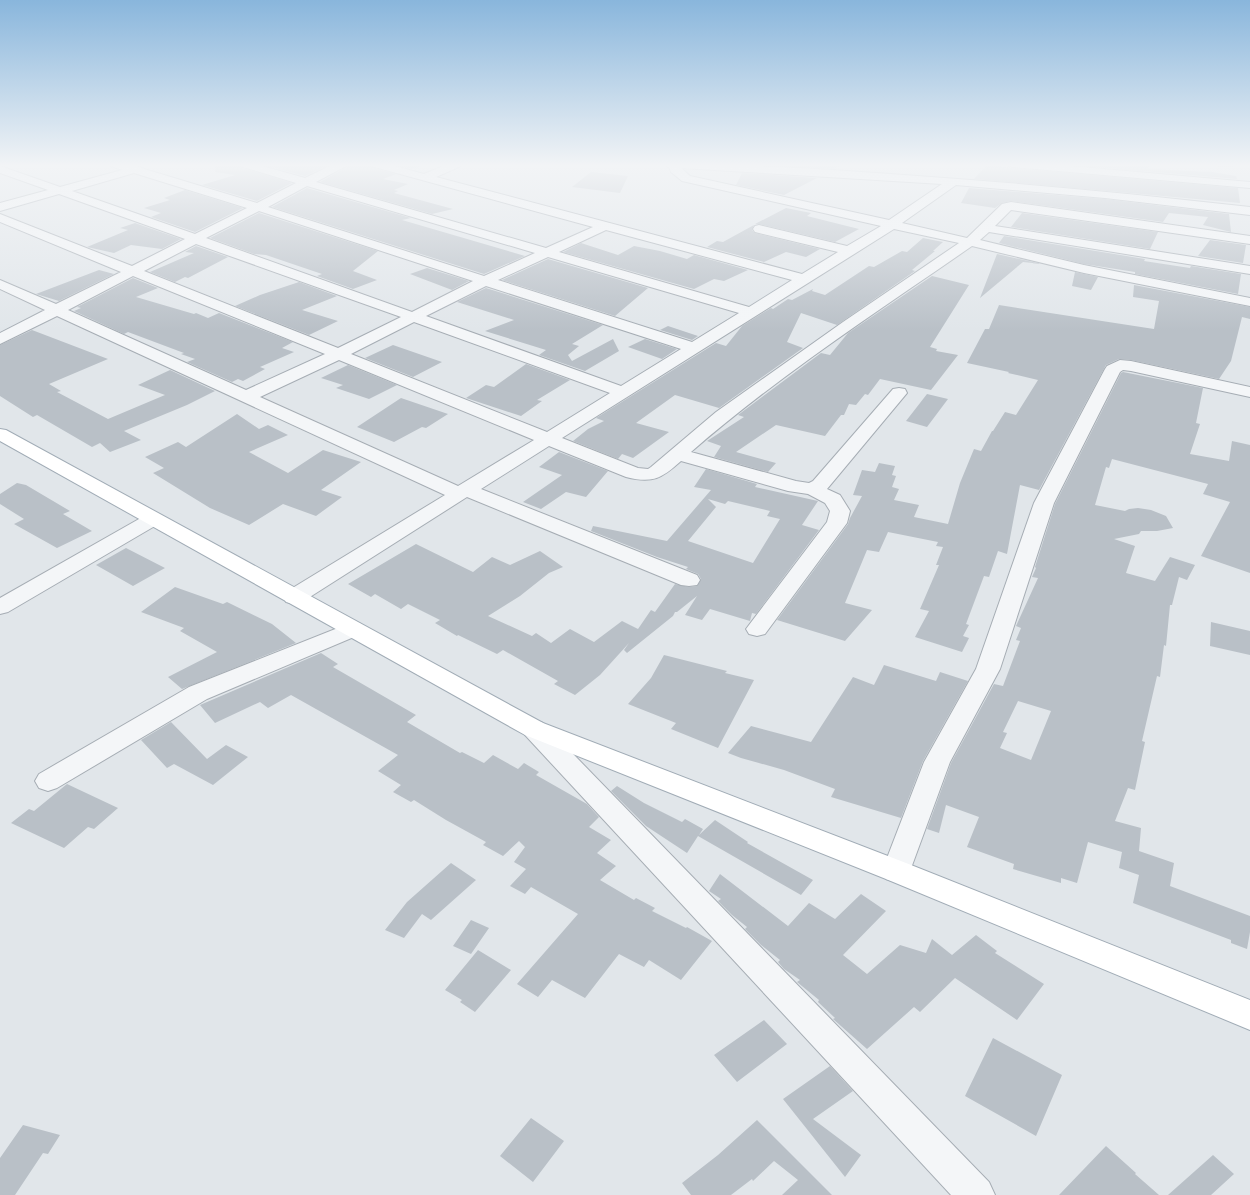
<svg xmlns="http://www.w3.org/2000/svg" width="1250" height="1195" font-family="Rubik,sans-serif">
<rect width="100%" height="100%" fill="#e1e6ea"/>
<path fill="#b9c0c7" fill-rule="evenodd" d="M216,164h22l2,3 52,16 -35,18 -55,-16 33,-10 -20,-3z
M260,164h71l-26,12z
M348,164h21l2,3 25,7 -13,5 25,5 -14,6 4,1 -4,2 59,16 -21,5 -112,-32 27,-15z
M392,164h27v3l-7,2z
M747,164h97l-10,5z
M1061,164h87l1,5 63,3 24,4 1,3z
M987,165l26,3 225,20 2,15 -266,-24z
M591,172l37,4 -8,17 -48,-6z
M742,173l75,5 -33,17 -48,-10z
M307,188l104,30 -9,2 123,36 -41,18 -212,-67z
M969,188l136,11 124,15 2,18 -28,-7 5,-8 -39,-4 -6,9 -152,-21 -9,2 -7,5 -34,-5z
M185,190l58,18 -48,24 -44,-15 10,-4 -17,-5 26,-8 -6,-2z
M786,208l25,5 -4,3 52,13 -24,13 -76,-18h-4z
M259,213l119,38 -25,20 24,9 -24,9 -36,-13 5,-2 -56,-19 -12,-1 -44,-16z
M1022,213l136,19 -8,17 -139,-22z
M135,223l46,16 -19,10 -31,-4 -17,8 -27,-6 41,-17 -8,-2z
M754,225l-2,5 3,3 65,16 -14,8 -20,-5 -22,10 -57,-15 10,-6 6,1z
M1004,236l141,23 -1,2 46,7 1,-2 50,8 -3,20 -103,-20v-2l-51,-8 -85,-21z
M923,238l20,4 -10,9h2l-23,19 3,1 -78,54 -36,-12 -14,29 16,6 -84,60 -44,-13 -39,28 33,9 -36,26 -11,-4 -4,5 -45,-18 15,-12 16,-8 -8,-3 120,-75 10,3 16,-20 29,-18 2,1 15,-10 4,1 21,-11 -1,2 13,4 44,-29 5,1 28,-16 5,1z
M1210,240l36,5 -3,18 -45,-7z
M581,243l37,12 16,-9 26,5 27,8 7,-4 54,15 -24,11 -10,-2 -20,10 -131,-37z
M196,246l32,11 -40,21 -3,-1 -10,5 -25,-10 44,-19 -9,-1z
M997,254l45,10 -19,-2 -43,36z
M548,259l100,29 -33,28 -113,-36z
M427,268l42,13 -17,9 -42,-16z
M99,270l15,4 -55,27 -23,-7z
M1075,272l23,5 -7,13 -19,-4z
M932,276l37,9 -39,62 7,2 -1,2 22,4 -27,35 -51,-11 -12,16 -3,-1 -9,11 -7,-1 -5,11h-3l-16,21 -49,-11 -40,27 40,11 -8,9 -54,-15 7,-11 -14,-5 37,-24 -6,-2 83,-62 9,2 18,-22z
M133,278l25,10 -22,9 58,17 2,-1 12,5 11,-5 74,29 -11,6 12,4 -34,15 5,2 -22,12 -5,-2 -6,3 -45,-20 8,-3 -14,-5 3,-1 -56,-21 -4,2 -50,-23 7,-3 -4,-1z
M299,282l38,14 -35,14 36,11 -29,14 -74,-29 25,-11z
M1134,285l116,22v12l-8,-2 -11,44 -12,18 -88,-19 -12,-1 -13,6 -67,125 -19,-5 -13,69 -9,-3 -9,26 -5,-1 -18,48 3,1 -6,11 6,2 -7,14 -47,-15 14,-26 -9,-2 19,-44h-3l7,-18 -7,-1 2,-4 -50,-10 -9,20 -12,-2 -22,53 27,7 -27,31 -68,-21 71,-96 2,-6 12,-22 -9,-1 9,-25 13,2 4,-9 16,3 -3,9 4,1 -4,11 7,2 -5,11 25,5 -5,12 34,7 12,-41 14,-34 7,2 11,-20h1l12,-19 11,3 22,-35 -30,-7 1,-1 -42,-9 18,-34h4l10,-24 155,24 5,-28 -26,-4z
M486,288l117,37 -31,19 7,2 -11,9 4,6 41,-22 6,12 -34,20 -46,-16 7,-5 -61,-19 29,-11 -57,-18z
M668,326l30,10 -6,4 -32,-10z
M32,330l76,29 -59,25 12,7 -4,1 51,27 57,-24 -27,-10 32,-15 45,21 -28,14 -63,26 17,9 -31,12 -10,-9 -8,4 -55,-32 -4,2 -33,-21v-51z
M645,339l32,10 -15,10 -34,-12z
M393,345l49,17 -29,15 -48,-19z
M526,364l44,16 -33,20 5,1 -21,15 -55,-18 20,-13 8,2z
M348,365l49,20 -28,14 -33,-11 7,-3 -22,-7z
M1123,372l80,16 -7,35 4,1 -10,30 39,7 3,-20 18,4v128l-49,-17 29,-54 -27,-8 5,-10 -96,-25 -3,9 -3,-1 -11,38 30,6 4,-2 9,-1 13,2 15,6 7,12 -16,3h-16l-2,3 -25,5 21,7 -9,27 29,8 15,-24 25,8 -8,15 -8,-3 -7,28h-2l-4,41 -2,-1 -4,32 -3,-1 -15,65 3,1 -10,48 -7,-2 -13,33 26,7 -2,23 35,12 -4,23 80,30v16l-3,17 -16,-6v-3l-98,-37 6,-28 -20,-7 3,-16 -34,-10 -11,41 -16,-5v5l-48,-14 1,-5 -47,-17 12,-30 -33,-12 -7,28 -12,-4 24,-66 43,-79 9,2 17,-45 -4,-1 5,-12 -5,-2 22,-48 -6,-1 4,-9 -1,-1 20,-63 66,-131zM1018,701l33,10 -20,49 -31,-12 7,-15 -4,-1z
M927,394l21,5 -21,28 -21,-6z
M401,398l47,16 -22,14 -4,-1 -28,15 -37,-15z
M237,414l22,15 9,-4 20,10 -39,17 39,21 35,-23 38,12 -40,28 21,7 -26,19 -33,-12 -34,21 -39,-17 -57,-35 11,-5 -19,-11 33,-15 8,5z
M559,452l49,19 -22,26 -20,-5 -25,17 -18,-7 39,-27 -23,-8z
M706,469l51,15 -2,3 63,14 -16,24 17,5 -63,84 -4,-1 -2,8 -40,-12 -8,11 -17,-5 12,-19 -20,16h-2l-2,4 -46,37 -3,-3 5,-7 -29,32 -25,20 -21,-11 4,-3 -55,-31 -6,4 -39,-19 -1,1 -22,-13 5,-3 -32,-16 -7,5 -26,-15 -4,3 -23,-13 68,-40 57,28 19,-15 18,8 30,-14 23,16 -14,6 -29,23 -32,20 44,20 4,-3 15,10 19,-14 24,13 28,-21 16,8 13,-19 4,2 20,-28 14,3 8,-1 4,-7 -3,-5 -12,-5 2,-2 -31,-10 -66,-26 2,-5 74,15 44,-51 -17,-3zM708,499l17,5 3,-3 42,10 -3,5 13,3 -27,44 -65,-22 28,-34z
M17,483l9,2 44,26 -7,3 29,17 -35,17 -43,-24 10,-5 -24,-15v-10z
M126,548l39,20 -32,18 -37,-21z
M175,587l48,17 4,-2 45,22 24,19 -114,46 -14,-12 49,-25 -37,-21 4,-3 -43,-16z
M1211,622l39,9v24l-40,-9z
M321,653l17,11 -5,3 83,48 -9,7 53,31 2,-1 22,11 9,-8 25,14 6,-6 15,9 -3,3 51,29 12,13 -10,10 22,13 -14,13 19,13 -16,14 34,20 2,-2 19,10 -3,3 34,17 1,-1 25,14 -31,39 -32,-20 -5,7 -25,-13 -34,44 -33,-18 -14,17 -21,-13 61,-70 -47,-27 -6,7 -15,-8 16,-17 -12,-7 11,-15 -6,-6 -16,15 -20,-11 3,-3 -40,-22 -32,-20 -3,2 -18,-10 8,-7 -23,-14 20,-16 -107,-60 -23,13 -8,-6 -45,21 -15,-18z
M664,655l63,16 -2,2 29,7 -36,68 -47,-19 5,-6 -48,-19 23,-26z
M884,665l52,16 4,-9 28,9 -45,80 -22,57 -70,-21 4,-8 -51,-19 -43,-12 -13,-5 23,-27 60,16 42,-65 21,8z
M171,722l36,37 19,-14 22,12 -35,28 -39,-21 -7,4 -26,-28z
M67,784l51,24 -24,21 -6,-2 -24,21 -53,-25 18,-14 5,2z
M617,786l27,17 38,19 3,-3 18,10 -4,6 16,-15 33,22 -1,1 66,37 -12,15 -103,-59 -11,17 -41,-27 -35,-35z
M451,863l25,17 -45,40 -9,-6 -18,24 -19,-8 22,-28z
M720,874l68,52 21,-23 26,16 26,-25 25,17 -43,44 24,19 33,-29 26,8 6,-14 20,16 24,-20 21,16 -2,2 49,31 -27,36 -62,-42 -35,34 -6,-5 -47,42 -34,-30 2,-1 -17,-16 1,-2 -22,-18 3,-2 -16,-11 -6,-7 2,-2 -19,-15 -16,-16 2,-2 -15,-12 -14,-14 3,-2 -12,-8z
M471,920l18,8 -18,26 -18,-8z
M478,950l33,20 -36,42 -15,-10 2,-2 -17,-10z
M764,1020l23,24 -50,38 -23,-27z
M993,1038l69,37 -26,61 -71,-40z
M830,1066l23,25 -40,28 48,36 -16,22 -62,-78z
M531,1118l33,23 -31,41 -33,-26z
M757,1120l75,75h-50l16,-15 -24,-19 -21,20 -1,-2 -21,16h-40l-9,-12 36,-28z
M23,1125l37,10 -12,19 -5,-1 -28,42h-15v-37z
M1106,1146l30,27 -1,1 24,21h-100z
M1213,1155l21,19 -23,21h-43z"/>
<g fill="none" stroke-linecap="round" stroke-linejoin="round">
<g stroke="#a6adb4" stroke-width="2">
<path id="minor" d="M110,164h16l14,3 1,1 116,35 39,-20 -56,-17 -1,-2h16l50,14 29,-14h13l-1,2 -30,16 230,66 47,-21 -222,-61 -1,-2h17l37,10 24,-10h14l-1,2 -25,11 366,97 36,-22 -83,-20 -2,-3 2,-3 4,-1 88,21 34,-20 -199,-45 -11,-9 -2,-5 -3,-1 -1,-2c79,0 159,5 239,11 115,8 231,19 346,32v8l-145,-17 -149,-13 -54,38 65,15 35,-34 9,-2 239,34v8l-239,-34 -16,16 255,40v8l-261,-42 -9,8 104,25 166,33v8l-166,-33 -112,-27c-95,66 -194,130 -281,206l105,29 13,2 4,-2 80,-92 6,-1 6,1 2,4 -80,96 13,6 10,16 -3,12 -82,111 -8,2 -8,-2 -3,-5 81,-107 3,-11 -5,-8 -17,-9 -20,-3 -107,-30c-19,17 -28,23 -55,16l-77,-31 -68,43 216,86 3,5 -3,5 -8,1 -8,-1 -214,-88 -165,105 -8,2 -8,-2 -3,-5 3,-5 159,-97 -388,-179 -57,28v-11l45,-23 -45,-21v-9l56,24 65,-32 -121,-50v-8l132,52 53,-27 -126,-45 -59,17v-8l48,-13 -48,-17v-7l60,21 62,-17 -11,-4zM681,168l261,16 -53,36 -199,-44zM134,173l113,35 -52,26 -123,-43zM307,186l228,67 -51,23 -216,-69zM259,211l214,70 -61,31 -206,-74zM894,229l65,14 -116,79 -127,90 -65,55 -3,2 -10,-1 -76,-30zM606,230l186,50 -43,27 -190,-55zM196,244l205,73 -63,31 -194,-77zM548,257l191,56 -47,29 -194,-62zM133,276l192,78 -79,36 -178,-80zM486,286l195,63 -60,37 -195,-70zM414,322l196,71 -63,39 -196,-78zM339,360l195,80 -76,46 -198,-89z
M1008,164h39l203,18v6l-237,-21 -4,-1z
M1217,164h17l-1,2h-15z
M1120,360l11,1 119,26v10l-119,-26 -8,-1 -3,2 -66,131 -54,166 -50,93 -40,109 -4,8 -10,3 -10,-3 -4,-8 42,-109 52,-93 58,-166 71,-134 2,-3z
M153,513l7,2 3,4 -3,4 -152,89 -8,2v-16l146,-83z
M353,622l8,2 3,5 -3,5 -154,65 -150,89 -9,3 -9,-3 -4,-7 4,-7 150,-87z
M534,720l9,3 446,459 6,13h-44l-426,-460 -4,-6 4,-6z"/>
</g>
<g stroke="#a1acb6" stroke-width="2">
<path id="major" d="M0,429l6,1 537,293 363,140 344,137v30l-364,-151 -361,-144 -525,-294z"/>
</g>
<use href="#minor" fill="#f4f6f8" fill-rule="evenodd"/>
<use href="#major" fill="#fff" fill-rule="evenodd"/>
</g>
<linearGradient id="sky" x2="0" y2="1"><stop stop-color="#89b6dc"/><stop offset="0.5" stop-color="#f2f4f6"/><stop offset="1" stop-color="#f2f4f6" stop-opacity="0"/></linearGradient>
<rect width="1250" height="331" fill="url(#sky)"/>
</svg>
